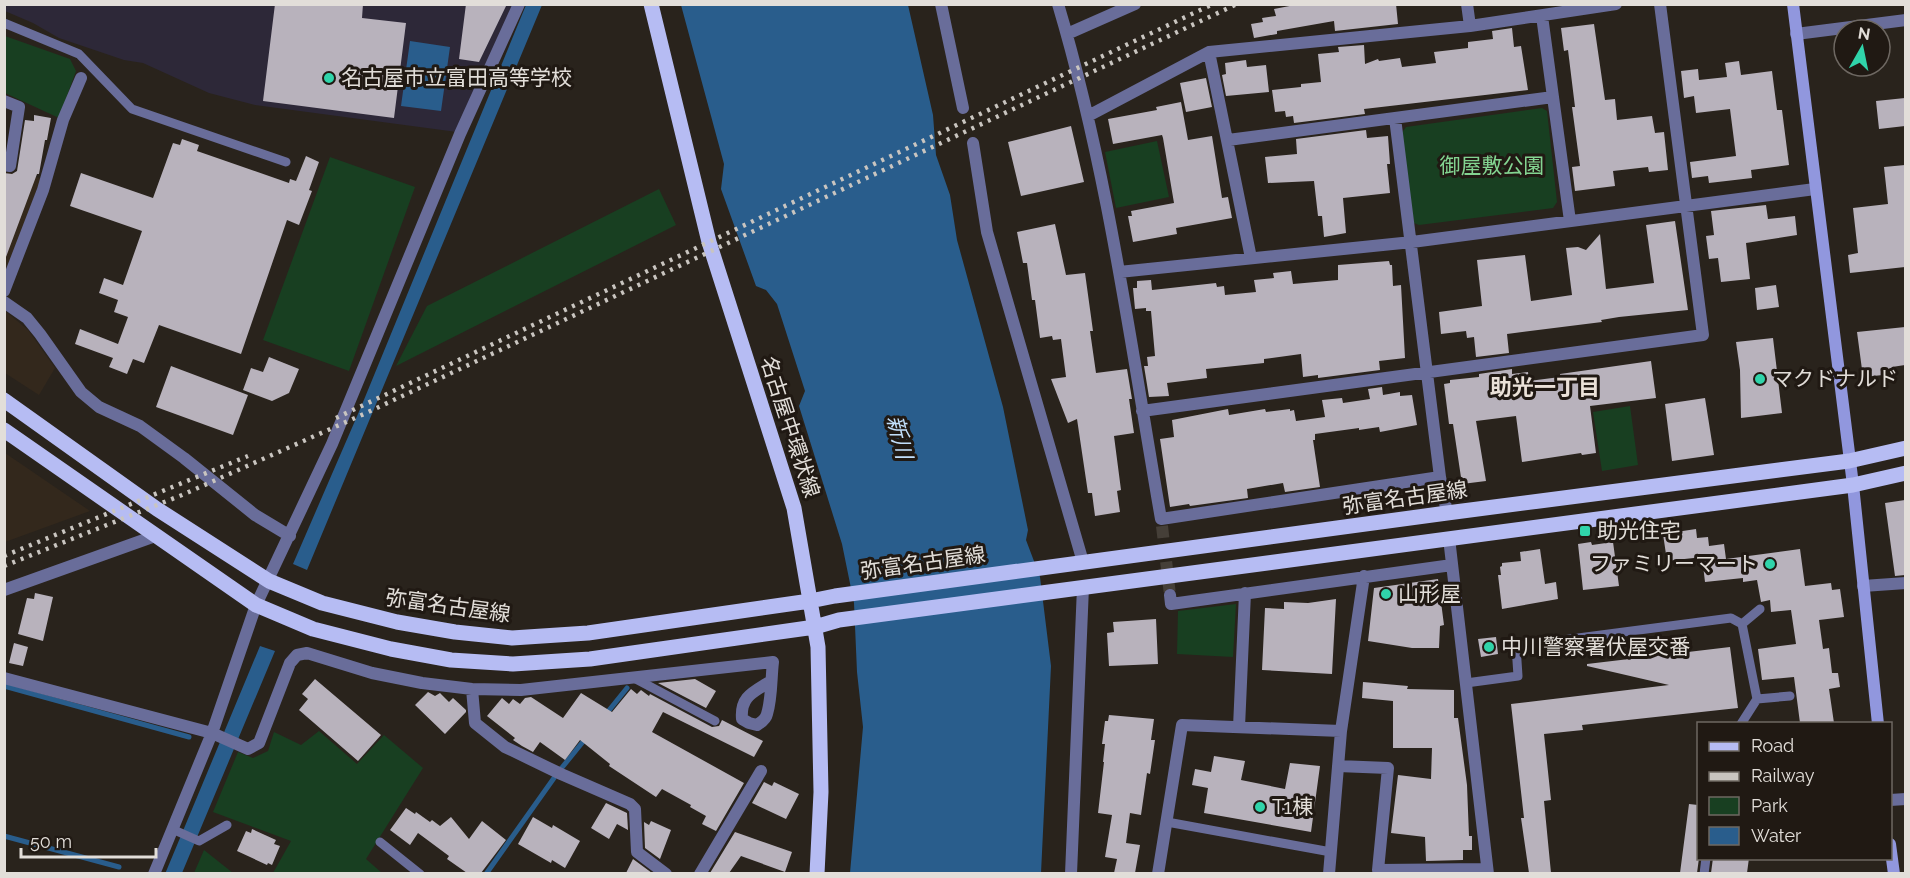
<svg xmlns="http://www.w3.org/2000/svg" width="1910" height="878" font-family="Raleway,'Noto Sans JP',sans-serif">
<rect width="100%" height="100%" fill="#29231c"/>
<path fill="#33281c" d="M5,172l36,6 -36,99z
M4,310l24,20 27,38 -16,27 -34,-22z
M5,453l85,58 -85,31z"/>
<path fill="#2d2838" d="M4,5h509l-56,127 -202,-27 -46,-12 -66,-30 -19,-3 -65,-22 -26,-15 -28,-12z"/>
<path fill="#183f21" d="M5,36l65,23 6,12 -17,47 -54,-25z
M1542,108l5,3 10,91 -4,6 -134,17 -5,-2 -13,-89 5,-7z
M1157,141l12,56 -53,11 -11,-56z
M330,157l85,30 -66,184 -86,-31z
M659,189l17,36 -280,141 31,-60z
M1630,406l8,59 -36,6 -9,-59z
M1236,604l-3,53 -56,-3 1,-43z
M319,731l38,33 27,-29 39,33 -57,91 16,14h-109l18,-32 -78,-29 25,-60 15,6 15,-7 6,-19 27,13z
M204,850l29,23h-39z"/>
<path fill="#295d8c" d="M526,5h16l-235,565 -14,-6 68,-157z
M681,5h227l25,110 3,40 14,40 7,45 46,167 25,123 -2,10 14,37 11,89 -10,207h-191l13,-146 -6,-55 -3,-69 -12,-59 -43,-138 6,-15 -28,-87 -11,-14 -10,-4 -35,-97 3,-25z
M410,41l40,6 -9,64 -40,-5z
M260,646l15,5 -93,222 -17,1z"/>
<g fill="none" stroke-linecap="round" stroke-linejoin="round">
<path stroke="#295d8c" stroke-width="5" d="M4,686l185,51
M606,714l21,-26
M560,770l26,-32
M4,836l115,31
M486,874l68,-96"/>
</g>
<path fill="#b8b2bc" d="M275,4h88l-1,14 44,5 -12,95 -131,-17z
M466,4h41l-28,58 -20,-3z
M1300,4h96l2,20 -63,7 -1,-10 -57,10v3l-23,4 -3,-14 12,-2 -1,-4 14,-2 -2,-7z
M1594,24l11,76 10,-1 2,21 35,-4 3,17 9,-1 4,38 -19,2 -1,-5 -35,4 2,15 -40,5 -3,-24 8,-1 -8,-59h3l-7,-57 -4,1 -3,-23z
M1512,28l2,19 7,-1 7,44 -164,19 1,5 -71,9 -1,-7 -7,1 -1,-6 -10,1 -3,-22 29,-3v-3l20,-2 -3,-28 21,-2 -1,-5 26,-2 1,19 13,-5 1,2 21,-3 2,9 34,-4 -2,-11 34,-4v-6l25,-3 -1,-8z
M1246,60l1,7 19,-2 3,27 -43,4 -4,-21 4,-1 -1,-11z
M1739,61l2,14 31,-4 5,39h5l7,55 -38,5 1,8 -43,5 -1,-7 -16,2 -2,-16 46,-6 -6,-47 -34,4 -2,-17 -10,2 -3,-27 17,-2 1,11 28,-3 -2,-14z
M1206,78l6,29 -26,5 -6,-29z
M1905,98v28l-26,3 -3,-28z
M1181,102l7,38 24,-4 10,62 6,-1 4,21 -56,10 1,6 -44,8 -5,-26h4l-1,-5 43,-8 -11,-65 -1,-3 -49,9 -5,-25 49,-9 -1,-3z
M34,115l17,3 -4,22h-2l-6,34h-2l-31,83h-2v-84l8,1 5,-3 8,-51 9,1z
M1071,126l13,56 -63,14 -13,-54z
M1366,130l1,8 21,-2 2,28h-3l3,29 -47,5 3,35 -22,4 -2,-21h-4l-4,-35 -46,2 -3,-26 32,-3 -1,-15z
M182,139l17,6 -2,6 92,32 1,-4 6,2 10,-25 13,6 -10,28 3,1 -13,34 -12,-5 -46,134 -82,-29 -15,38 -11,-4 -6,15 -18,-7 4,-9 -38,-14 5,-15 38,15 10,-27 -14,-5 4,-12 -19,-7 5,-15 19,7 19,-54 -72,-25 11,-33 72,25 20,-55 7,2z
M1905,165v102l-55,6 -2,-18 10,-2 -5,-45 35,-4 -4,-37z
M1766,205l2,14 27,-3 2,19 -51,8 4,36 -29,3 -3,-24 -9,1 -3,-23 8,-1 -3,-24z
M1675,221l13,89 -69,7 -18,3 1,2 -95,12 2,19 -33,4 -2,-20 -7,1 -1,-7 -25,3 -2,-22 43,-6 -5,-46 48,-5 6,46 41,-6 -6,-47 12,-1 8,3 14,-16 6,55 48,-6 -8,-58z
M1055,224l11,51 19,-2 8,58h-3l6,42 31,-4 5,30h-3l5,34 -20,3 7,54 -4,1 3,21 -25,4 -3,-23h-4l-11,-74 -9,4 -17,-44 15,-2 -5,-38 -8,1 -1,-4 -12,2 -5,-38h-3l-5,-37h-4l-6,-31z
M1389,261l1,4h2l1,21 8,-1 4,73 -26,3 1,9 -62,8v-3l-15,2 -2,-23 -37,5v4l-58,6 1,9 -40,5 2,13 -20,1 -5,-31h4l-1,-9 8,-1 -4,-45h-5v-3l-11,1 -2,-21h4v-7l14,-1 1,10 64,-7 1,4 7,-1 1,9 31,-3 -2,-12 20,-2 -1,-5 18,-2 2,13 45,-4v-15z
M1776,285l3,22 -22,3 -2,-22z
M1905,327v38l-13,2 1,7 -30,3 -6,-45z
M1773,338l9,75 -41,5 -1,-48 -4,-28z
M269,357l30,12 -10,24 -17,8 -29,-11 8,-22 12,4z
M1651,361l5,37 -66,8 6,47 -14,2 -1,-2 -59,9 -6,-46 -40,5 10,60 -24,3 -9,-60h-4l-5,-40 6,-1v-3l29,-3v-3l33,-5v5l16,-2 1,9 31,-4v-3z
M171,366l77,29 -15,40 -77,-28z
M1382,387l1,8 17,-3v4l12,-1 5,30 -37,7 -1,-5 -20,3v-2l-44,6v6h-2l7,47 -35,5 -2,-9 -36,6 1,9 -58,8 -1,-2 -19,3 -10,-68 14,-2 -2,-17 56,-11 1,6 36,-6 1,3 24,-3v2l4,-1 2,11 29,-4 -3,-17 20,-2 1,5 27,-4 -2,-10z
M1705,398l9,57 -42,6 -7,-57z
M1905,500v75l-10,1 -10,-73z
M1696,529l1,9 11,-1 1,9 15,-2 2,15 74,-10 5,37 26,-3 1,7 8,-1 4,28 -25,3 4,29 6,-1 3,25h6l2,14 -11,2 5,34h-34l-6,-46 -32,3 -4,-31 38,-5 -5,-34 -20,2 -1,-12 -9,2 -4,-22 -14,2v-4l-38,4 -3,-25 -35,4 -4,-27z
M1591,542l1,3 21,-3 6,44 -36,4 -5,-46z
M1540,549l5,35 11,-2 2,17 -56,10 -4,-34h3l-1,-8 2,-1v-3l19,-2 -1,-9z
M1438,579l6,46 -4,1 -1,22h-27l-44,-7 6,-53z
M35,593l18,4 -10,44 -25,-7 9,-36 7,1z
M1336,599l-4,75 -70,-4 3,-62 19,1v-7l24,1z
M1156,619l2,45 -49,2 -2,-33 7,-1 -1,-10z
M1496,637l2,17 -17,3 -3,-18z
M14,643l14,4 -5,19 -14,-3z
M1730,647l8,61 -156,17 1,5 -39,4 7,66 -7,1 7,72h-22l-8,-55h3l-13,-114 158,-19 -82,-19v-2z
M315,679l66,56 -23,26 -59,-51 9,-11 -6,-5z
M695,679l21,12 -10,17 -48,-25z
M1363,682l45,4 -1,3 47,1v28h4l9,67 2,51h3v14h-9v10l-37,1 -1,-24 -34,-4 7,-58 33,4 1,-31h-39v-47l-31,-3z
M631,689l6,5 4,-4 8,6 1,-2 62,33 7,-1 3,-6 41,21 -9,16 -91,-45 -11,20 92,51 -28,48 -14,-7 4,-8 -16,-9 1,-2 -29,-16 -6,8 -47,-31 1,-2 -30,-24 -15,20 -25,-18 -7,10 -11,-6 -9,-6 2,-2 -28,-22 15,-18 7,6 4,-5 7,5 5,-6 6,-1 32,21 18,-25 31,19z
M428,692l7,4 5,-3 9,9 4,-4 13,12v2l-21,22 -30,-29z
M1109,715l45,4 -3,21h4l-5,34 -3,-1 -6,42 -11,-2 -4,30 14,2 -5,28h-21l3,-14 -12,-2 7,-42 -14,-2 6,-51h-1l2,-18h-3l3,-23h3z
M1214,756l31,5 -4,19 44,9 5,-26 30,3 -9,66 -107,-19 4,-25 -16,-3 3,-16 16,3z
M764,782l8,4 2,-4 25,12 -13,25 -34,-16z
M606,803l21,10 1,17 -11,-6 -8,15 -18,-11z
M1689,804l9,1 1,53 -2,15h-17z
M406,808l9,6 1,-2 14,10 2,-2 8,6 11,-9 18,22 13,-18 24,19 -25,33h-14l-20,-14 2,-3 -31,-23 -8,12 -20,-15z
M533,817l19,11 1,-3 27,16 -15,27 -13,-8 -1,3 -33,-19z
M651,821l20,9 -11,29 -15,-11 -1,-26 5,3z
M252,829l24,11 -2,4 6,2 -8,19 -4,-2 -1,2 -30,-14 9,-20 5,2z
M735,832l57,20 -7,20 -44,-16 -12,17h-19z
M1713,858h36l-2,15h-36z
M633,859l19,14h-26z"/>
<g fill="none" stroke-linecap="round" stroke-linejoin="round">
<path stroke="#453f38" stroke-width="12" stroke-dasharray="12 6" stroke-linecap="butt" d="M1162,526l8,69"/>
<path stroke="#696d9a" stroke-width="9" d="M4,23l75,31 53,55 154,53
M1742,624l18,-15
M634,678l81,43
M1466,683l52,-7 -2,-30 215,-28 11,6 15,75 -16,25
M1757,699l33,-3
M1167,822l164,30
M172,829l27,12 28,-16
M380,842l40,32
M1704,874l2,-16"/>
<path stroke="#696d9a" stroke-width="12" d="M941,4l22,104
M1058,4c50,168 73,343 103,515l279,-42
M1467,4l3,22
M1542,16l11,81
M1067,34l68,-30
M1796,34l110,-14
M4,101l15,6 -9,59 -6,-1
M1088,116l121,-64
M1395,118l45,359 7,36
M1228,140l325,-43 17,124
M973,143l14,89 96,330
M1251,258l-42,-206 261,-26 146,-22
M1119,272l293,-30 403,-53
M4,291l39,-101 20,-70 18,-42
M4,302l23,16 13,16 41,58 18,15 41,19 44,32 71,57 35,21
M1142,411l561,-76 -43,-331
M1449,538l39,336
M1863,586l43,-3
M4,590l151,-54
M1170,595l1,9 281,-39
M4,678l208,55 36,16 11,-6 31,-80 7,-8 10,-2 65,20 50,10 50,6 49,1 252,-28c-2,16 -1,36 -6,52 -1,5 -5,8 -10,11l-8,-2 -7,-4c-2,-23 12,-27 29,-38
M472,689l3,34 30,24 56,27 69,30 5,5 2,43 29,22
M1239,727l6,-134
M1338,766l50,2 -10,102 109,-1
M1890,800l16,-1
M154,874l58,-141 44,-128 76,-161 128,-310 59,-130
M700,874l61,-103
M1071,874l12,-287
M1158,874l24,-149 159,6
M1329,874l12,-143 23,-155"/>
<path stroke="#9197de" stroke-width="12" d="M1793,4l60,481 25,239
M1890,844l4,30"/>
<path stroke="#b6bcf3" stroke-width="15" d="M651,4l58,238 85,266 24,139 3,145 -4,82
M4,400l153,109 112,72 53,22 75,19 58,10 57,6 76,-5 222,-32 25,-5 612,-83 402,-52 57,-13
M4,430l252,175 57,24 78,20 60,11 62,4 77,-5 225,-32 24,-7 1014,-135 53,-12"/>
<path stroke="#c9c5c0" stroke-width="4.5" stroke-dasharray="3 6" stroke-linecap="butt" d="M336,418l877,-414
M4,556l244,-100
M4,566l178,-71 182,-81 873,-410"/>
</g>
<g fill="#30d4aa" stroke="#201913" stroke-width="2">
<circle cx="329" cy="78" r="6"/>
<circle cx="1760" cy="379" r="6"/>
<rect x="1579" y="525" width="12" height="12" rx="3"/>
<circle cx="1770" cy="564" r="6"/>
<circle cx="1386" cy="594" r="6"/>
<circle cx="1489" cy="647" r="6"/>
<circle cx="1260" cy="807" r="6"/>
</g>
<g text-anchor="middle" stroke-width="6" stroke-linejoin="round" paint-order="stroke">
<g font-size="21" fill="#e2ded9" stroke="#201913" text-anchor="start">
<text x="341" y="85">名古屋市立富田高等学校</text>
<text x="1772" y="386">マクドナルド</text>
<text x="1597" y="538">助光住宅</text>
<text x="1758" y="571" text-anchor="end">ファミリーマート</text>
<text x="1398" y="601">山形屋</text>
<text x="1501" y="654">中川警察署伏屋交番</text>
<text x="1272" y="814">T1棟</text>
</g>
<g font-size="21" fill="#83d491" stroke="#201913">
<text x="1492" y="173">御屋敷公園</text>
</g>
<g font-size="21" fill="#e2ded9" stroke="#201913">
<text transform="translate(790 427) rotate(72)" y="7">名古屋中環状線</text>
<text transform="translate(1405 498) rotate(-8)" y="7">弥富名古屋線</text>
<text transform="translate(923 563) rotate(-8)" y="7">弥富名古屋線</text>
<text transform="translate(448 606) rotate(8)" y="7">弥富名古屋線</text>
</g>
<g font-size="22" font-weight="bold" fill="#eae1d8" stroke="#201913">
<text x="1545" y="395">助光一丁目</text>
</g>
<g font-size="22" font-style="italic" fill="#c2dffb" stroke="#201913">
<text transform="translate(900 437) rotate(76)" y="8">新川</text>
</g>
</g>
<rect width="1910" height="878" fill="none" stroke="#e2ded9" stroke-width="12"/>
<rect x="1697" y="722" width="195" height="138" fill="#201913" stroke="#6e6862" stroke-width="1.5"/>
<rect x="1709" y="742" width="30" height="9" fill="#b6bcf3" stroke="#6e6862" stroke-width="1.5"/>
<text x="1751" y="752" font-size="18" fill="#e2ded9">Road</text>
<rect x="1709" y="772" width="30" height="9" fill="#c9c5c0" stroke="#6e6862" stroke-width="1.5"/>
<text x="1751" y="782" font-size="18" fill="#e2ded9">Railway</text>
<rect x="1709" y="797" width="30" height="18" fill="#183f21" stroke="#6e6862" stroke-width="1.5"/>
<text x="1751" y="812" font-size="18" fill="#e2ded9">Park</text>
<rect x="1709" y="827" width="30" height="18" fill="#295d8c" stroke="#6e6862" stroke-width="1.5"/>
<text x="1751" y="842" font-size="18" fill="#e2ded9">Water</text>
<g transform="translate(1862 48) rotate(9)"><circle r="28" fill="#201913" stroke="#6e6862" stroke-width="1.5"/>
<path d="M0-4.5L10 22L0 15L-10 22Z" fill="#30d4aa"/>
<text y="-9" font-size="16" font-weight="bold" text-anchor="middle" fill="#e2ded9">N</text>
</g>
<path d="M21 848v9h135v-9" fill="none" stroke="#e2ded9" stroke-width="3"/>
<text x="30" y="848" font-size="18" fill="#e2ded9" stroke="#201913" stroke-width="4.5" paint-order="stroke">50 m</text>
</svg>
